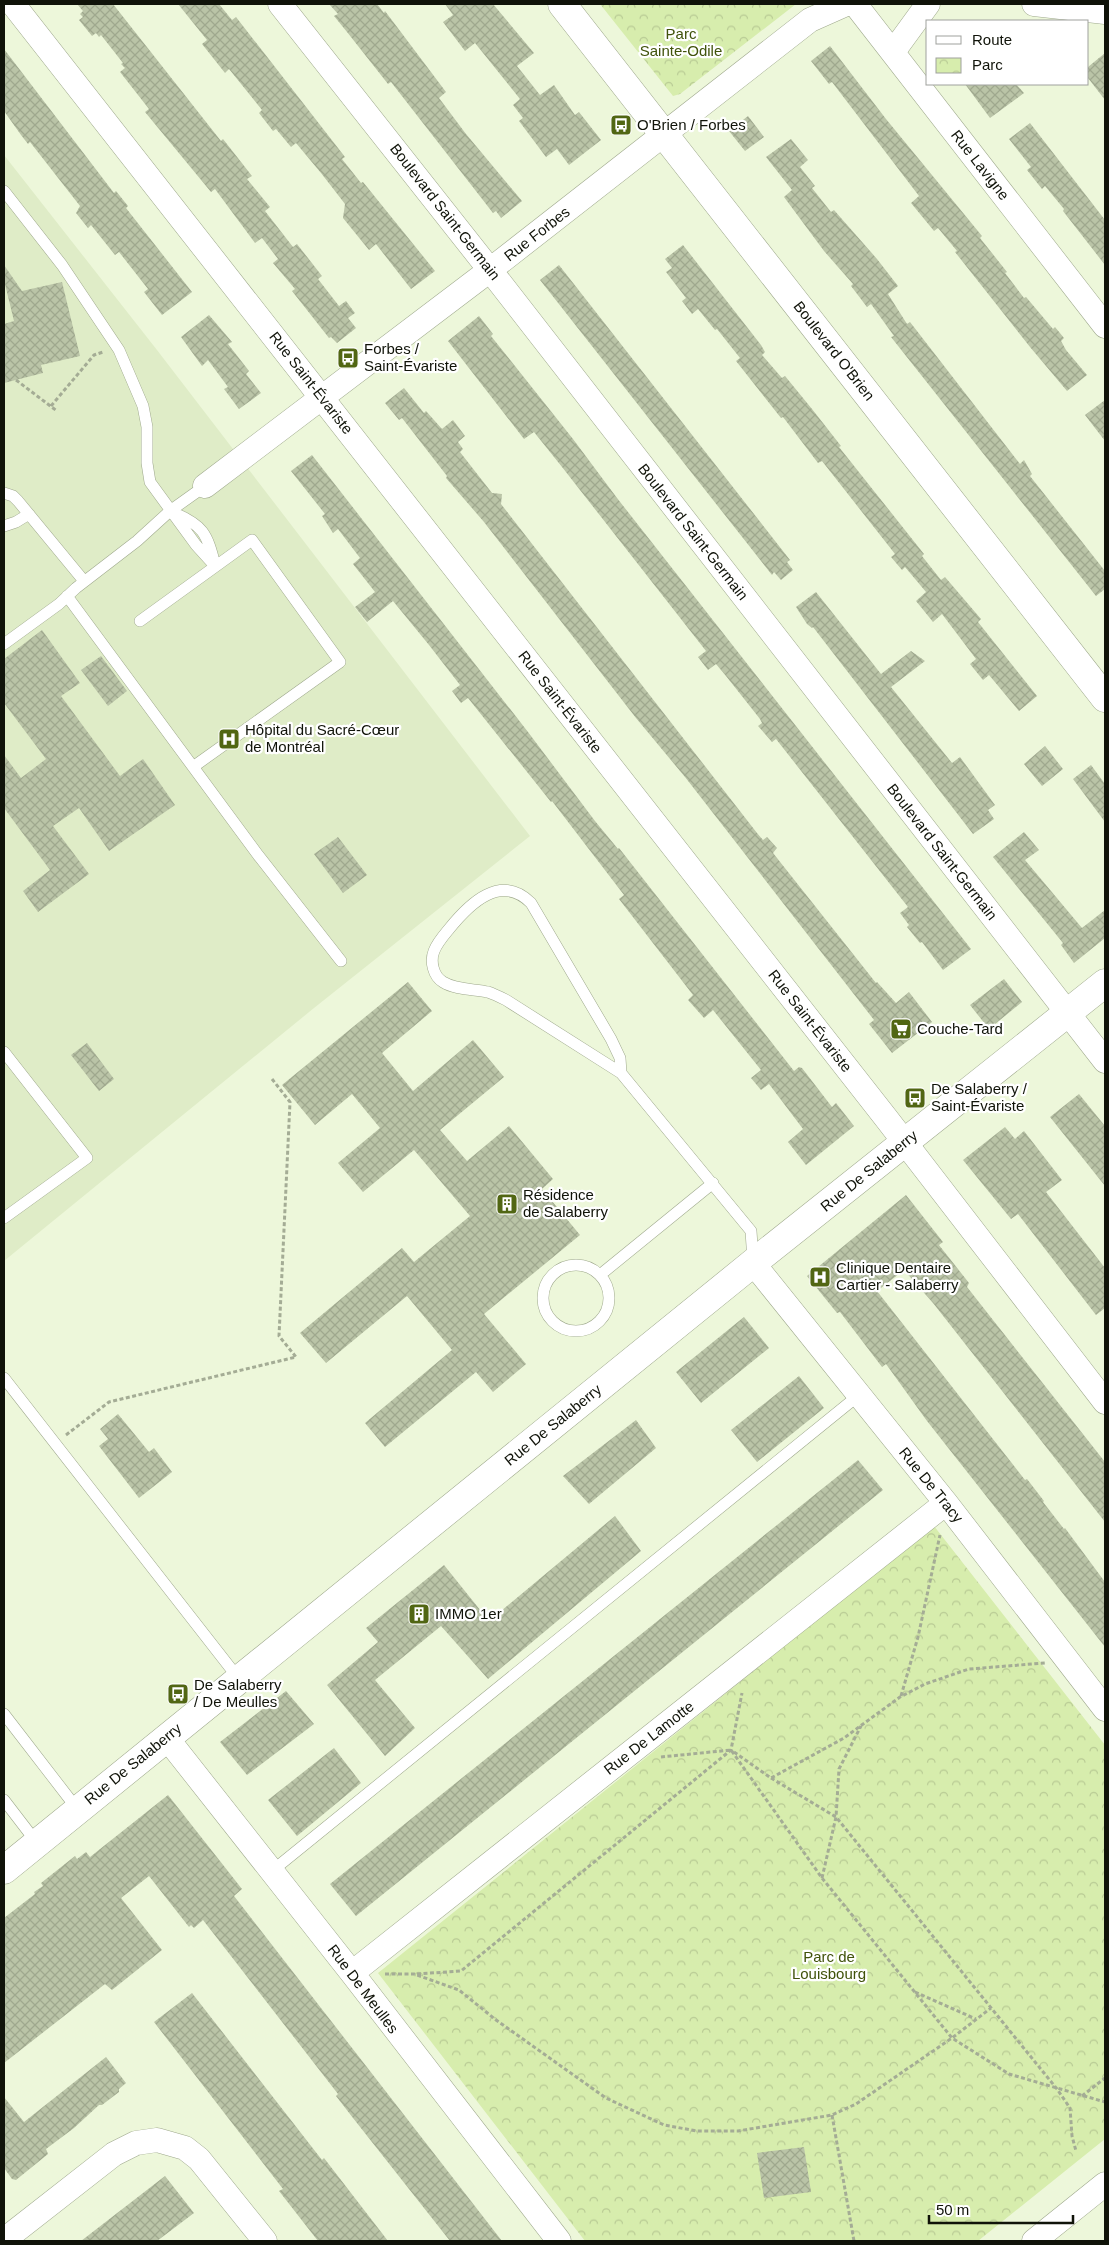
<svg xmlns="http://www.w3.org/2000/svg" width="1109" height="2245" font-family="Helvetica,sans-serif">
<defs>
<pattern id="park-crowns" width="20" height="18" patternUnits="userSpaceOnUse" patternTransform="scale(1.25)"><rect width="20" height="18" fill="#d7edad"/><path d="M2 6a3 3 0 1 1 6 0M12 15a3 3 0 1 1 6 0" fill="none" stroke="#b8ca94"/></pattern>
<pattern id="building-cross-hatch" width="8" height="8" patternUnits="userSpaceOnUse" patternTransform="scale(1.25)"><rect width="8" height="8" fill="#bac4a7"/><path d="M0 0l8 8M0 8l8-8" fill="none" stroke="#9fa88e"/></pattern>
</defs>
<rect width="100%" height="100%" fill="#edf7da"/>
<path fill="#dfecc7" d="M4,155l153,195 373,486 -216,172 -310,253z"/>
<path fill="url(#park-crowns)" d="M600,4h196l-116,90 -7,2z
M934,1526l171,219v394l-127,102h-393l-207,-268z"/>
<path fill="url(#building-cross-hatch)" d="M77,4h36l108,137 2,-2 29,37 -5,3 23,28 -5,4 28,36 4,-3 25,32 -4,3 21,27 7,-5 9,12 -7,5 8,10 -19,15 -6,-6 -2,1 -37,-47 3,-2 -22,-26 5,-4 -16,-21 -7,5 -40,-54 -4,3 -66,-80 4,-3 -29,-37 5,-4 -4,-4 2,-1 -22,-28 -2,2 -3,-4 -4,3 -13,-16 4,-3 -3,-3 3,-3z
M178,4h41l13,16 4,-3 109,140 -3,2 19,24 2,-1 72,89 -24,18 -35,-45 -7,6 -26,-32 2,-14 -24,-31 -25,-30 -5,4 -15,-18 -3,2 -14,-18 3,-3 -33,-41 -4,4 -23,-29 5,-4z
M329,4h48l7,9 1,-2 61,81 -7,6 27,36 56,67 -21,17 -5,-7 -3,2 -102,-131 -3,2 -41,-52 -13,-16 4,-2z
M445,4h48l41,49 -17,13 23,29 14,-10 21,30 4,-3 22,28 -32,25 -12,-16 -11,8 -27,-36 4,-3 -10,-13 7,-6 -45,-56 -10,8 -22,-29 10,-7z
M830,46l56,73 96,117 -2,2 27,34 -2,1 19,25 2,-1 27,32 2,-2 9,11 -3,3 5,9 21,25 -20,16 -37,-44 -75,-95 2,-1 -19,-23 -4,3 -23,-28 8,-7 -87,-114 -3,2 -18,-23z
M4,49l110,144 2,-2 12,15 -2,2 66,84 -30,23 -18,-23 4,-3 -29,-37 -4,3 -24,-30 -3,3 -12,-15 4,-7 -50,-64 -2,2 -7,-9 -17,-24z
M1105,53v47l-17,-22v-11z
M965,84h51l8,9 -34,25z
M748,116l16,21 -19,14 -16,-20z
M1030,123l75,97v45l-42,-54 1,-2 -19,-23 -3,3 -15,-19 4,-3 -22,-28z
M791,139l17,21 -8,7 15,19 -3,2 19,24 3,-2 43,49 21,27 -10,8 19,30 3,-2 7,9 103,133 4,-4 8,14 -2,2 75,95v18l-9,7 -205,-259 3,-1 -23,-32 -4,3 -16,-21 2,-2 -29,-33 -40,-54 8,-7 -26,-33z
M683,245l78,100 4,7 -3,3 20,23 3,-2 27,33 29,37 -2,1 85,107 -2,2 19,24 4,-3 36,42 -3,3 59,74 -18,15 -30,-36 -6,5 -13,-16 6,-5 -34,-45 -9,8 -17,-21 10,-9 -21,-25 -3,3 -11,-13 4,-3 -73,-93 -4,2 -35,-46 -2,1 -45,-57 4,-3 -23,-29 -2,1 -17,-21 -6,5 -10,-13 4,-3 -20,-26 6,-4 -7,-9z
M4,265l18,26 40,-9 18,74 -39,9 2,8 -39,10v-59l10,-3 -10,-41z
M559,265l231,295 -3,2 6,8 -12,10 -7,-8 -2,3 -232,-295z
M209,315l23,27 -4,2 21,27 -3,3 15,19 -22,16 -15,-20 4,-2 -20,-27 -6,6 -21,-29z
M479,316l14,18 -2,2 82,103 44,59 354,451 -28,21 -21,-28 -2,1 -13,-16 2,-2 -9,-12 8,-6 -132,-168 -4,3 -14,-16 4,-3 -2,-4 -34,-43 -10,-12 -8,6 -10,-13 8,-6 -144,-184 -28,-35 -10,7 -76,-98z
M404,388l20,25 2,-2 16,18 11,-9 12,16 -7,6 5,7 -3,3 32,41 10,1 -1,10 256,329 6,7 4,-3 10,11 -4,5 103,130 1,-1 19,21 13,-11 23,30 -40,31 -23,-29 5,-4 -189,-243 -49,-59 -152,-196 -38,-44 1,-2 -45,-58 -3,2 -14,-17z
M1105,400v41l-20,-26z
M312,455l216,277 67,89 23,28 1,-1 175,223 5,-4 3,1 30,39 4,-4 18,23 -48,39 -18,-23 15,-13 -34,-45 -8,6 -10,-12 10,-8 -48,-60 -9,8 -16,-18 5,-5 -74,-96 5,-4 -72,-94 -1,1 -83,-104 -7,5 -9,-12 8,-6 -31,-40 -36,-44 -26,21 -12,-15 20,-15 -22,-28 7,-6 -22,-29 -5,4 -11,-17 3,-2 -34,-43z
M816,592l65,82 30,-23 14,10 -34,26 61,76 8,-6 35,48 -7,5 6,9 -21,15 -160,-207 -1,1 -5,-4 -11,-17z
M42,630l38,53 -19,13 59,80 23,-17 32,46 -66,46 -30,-43 -26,18 36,48 -51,38 -15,-21 27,-21 -46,-62v-53l17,23 25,-19 -42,-56v-44z
M101,656l26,35 -19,15 -27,-36z
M1045,746l18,23 -21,17 -18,-22z
M1091,765l14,19v38l-32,-43z
M1024,832l15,18 -14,10 57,68 23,-18v28l-31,25 -13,-18 2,-2 -70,-86z
M338,837l29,38 -24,18 -29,-39z
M1004,979l18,23 -33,27 -19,-24z
M408,982l24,29 -50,42 31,38 60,-51 31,37 -64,53 27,31 42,-35 44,53 -11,10 38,46 -96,79 42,50 -33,28 -17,-20 -91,75 -20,-24 87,-73 -45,-54 -81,67 -26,-30 102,-85 12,14 56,-46 -56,-66 -51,42 -25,-29 42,-35 -28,-34 -37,31 -33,-40z
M87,1043l27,36 -15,12 -28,-36z
M1079,1094l26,32v60l-55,-69z
M1005,1127l10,12 9,-8 38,49 -16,12 59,76v40l-9,7 -78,-101 -7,5 -48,-59z
M906,1195l37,47 -4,3 30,38 -2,4 138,175v60l-172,-219 -29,-33 -27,21 148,189 2,-1 17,22 -1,1 21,27 1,-1 40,54v65l-178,-226 -41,-57 -4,3 -42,-55 -3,1 -30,-37z
M744,1317l25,31 -68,55 -25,-31z
M799,1376l25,32 -67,54 -26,-32z
M118,1414l31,38 5,-4 18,24 -33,26 -40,-52 9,-7 -8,-10z
M636,1420l20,28 -67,56 -26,-28z
M858,1460l25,30 -527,426 -26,-32z
M615,1516l26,35 -153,128 -47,-53 -66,54 40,48 -30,28 -58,-71 51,-43 -12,-14 78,-63 45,56z
M286,1691l28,33 -67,51 -27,-33z
M334,1748l27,35 -64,53 -29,-36z
M168,1795l74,94 -8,7 268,345h-52l-97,-123 -17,-22 2,-2 -135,-174 -9,8 -3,-3 -2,2 -40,-51 -28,22 41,52 -50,40 -7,-6 -101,79v-145l31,-24 -1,-2 9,-6 -2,-3 34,-27 2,3 9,-7 4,5z
M192,1993l130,167 2,-2 64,83h-70l-39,-50 4,-2 -129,-167z
M106,2057l20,26 -7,6v3l-17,13h-3l-25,23 -28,21 2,5 -32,26 -4,-1 -8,-11v-71l20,25z
M804,2147l7,45 -47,6 -7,-45z
M165,2176l29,37 -37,28h-76z"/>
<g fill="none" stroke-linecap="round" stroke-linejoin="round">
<g stroke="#9ea88c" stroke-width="12">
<path id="lane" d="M4,191l58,74 57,85 24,56 4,21v36l3,19 46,63 19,21
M4,493l9,3 5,5 66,80
M172,512c31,13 35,21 43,53
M4,526l12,-4 13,-8
M67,596l191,259 83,106
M140,621l112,-81 88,122 -147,105
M4,644l55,-40 17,-16 61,-47 33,-30 35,-25
M4,1052l83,106 -83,60
M621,1073l-1,-15 -9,-19 -80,-136c-30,-30 -61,0 -82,26 -5,6 -12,14 -15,22 -4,10 -1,25 9,31 13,8 31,7 45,10 6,2 12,5 18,8l115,73 130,158 2,30
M543 1298a33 33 0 1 1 66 0a33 33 0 1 1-66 0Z
M600,1275l113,-92
M4,1378l235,301
M4,1714l74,96
M4,1800l33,43
M272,1871l587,-476"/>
</g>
<g stroke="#9ea88c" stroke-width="25">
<path id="street" d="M13,4l873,1114 219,284
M280,4l210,266 615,791
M855,4l250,322
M1034,4l71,8
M893,52l35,-48
M205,486l285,-216 320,-250 36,-16
M753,1263l193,240 159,206
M166,1737l186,236 207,268
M352,1973l594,-470
M4,2240l110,-86 22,-11 21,-3 28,8 14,11 66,82
M1034,2241l71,-57"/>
</g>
<g stroke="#9ea88c" stroke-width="29">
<path id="secondary" d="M562,4l543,694
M4,1870l749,-607 352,-280"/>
</g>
<path stroke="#a4ac95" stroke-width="3" stroke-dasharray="4 2.5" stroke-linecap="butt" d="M16,380l41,31
M51,406l43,-51 9,-3
M66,1435l43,-33 187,-45 -17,-21 11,-234 -18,-23
M901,1696l17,-59 22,-102
M734,1752l37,26 73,-40 56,-41 25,-13 44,-15 76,-6
M661,1757l70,-7 91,128 130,160 57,36 96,28
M771,1778l65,39 221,272 13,19 2,28 4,15
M822,1878l14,-61 3,-48 22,-43
M385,1974h29l45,16 37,30 110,78 58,27 33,6h41l94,-16 24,-11 96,-66 39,-30
M417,1974l44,-3 270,-221 11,-57
M915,1992l61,27
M1082,2096l23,-18
M832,2115l22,126"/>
<use href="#lane" stroke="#fff" stroke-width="11"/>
<use href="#street" stroke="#fff" stroke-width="24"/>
<use href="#secondary" stroke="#fff" stroke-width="28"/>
</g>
<defs>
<g id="bus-square" transform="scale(1.125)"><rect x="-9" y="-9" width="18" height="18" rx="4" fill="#516613" stroke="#fff"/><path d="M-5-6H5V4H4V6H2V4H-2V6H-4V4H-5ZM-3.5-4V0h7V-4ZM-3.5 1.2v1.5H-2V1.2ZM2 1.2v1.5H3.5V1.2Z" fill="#fff"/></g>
<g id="hospital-square" transform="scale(1.125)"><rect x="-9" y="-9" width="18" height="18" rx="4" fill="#516613" stroke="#fff"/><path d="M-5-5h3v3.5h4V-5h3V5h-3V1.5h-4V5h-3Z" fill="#fff"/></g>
<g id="supermarket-square" transform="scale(1.125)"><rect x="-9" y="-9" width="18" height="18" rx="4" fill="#516613" stroke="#fff"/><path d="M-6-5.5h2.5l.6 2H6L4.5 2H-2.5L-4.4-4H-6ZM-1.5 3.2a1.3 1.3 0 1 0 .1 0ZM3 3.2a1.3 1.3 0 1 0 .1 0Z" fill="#fff"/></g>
<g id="building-square" transform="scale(1.125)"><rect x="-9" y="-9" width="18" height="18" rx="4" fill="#516613" stroke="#fff"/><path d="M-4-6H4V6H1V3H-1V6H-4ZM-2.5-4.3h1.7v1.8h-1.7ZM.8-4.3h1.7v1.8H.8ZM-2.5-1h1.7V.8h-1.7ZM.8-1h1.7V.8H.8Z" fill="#fff"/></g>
</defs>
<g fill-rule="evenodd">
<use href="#bus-square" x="621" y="125"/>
<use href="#bus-square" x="348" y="358"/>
<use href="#hospital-square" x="229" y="739"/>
<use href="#supermarket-square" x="901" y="1029"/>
<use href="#bus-square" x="915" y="1098"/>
<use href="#building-square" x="507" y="1204"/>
<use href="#hospital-square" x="820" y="1277"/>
<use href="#building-square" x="419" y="1614"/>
<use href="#bus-square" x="178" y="1694"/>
</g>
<g text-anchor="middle" stroke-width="4.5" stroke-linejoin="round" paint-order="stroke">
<g font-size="15" fill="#41530b" stroke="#fff">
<text x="681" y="39">Parc<tspan x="681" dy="17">Sainte-Odile</tspan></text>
<text x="829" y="1962">Parc de<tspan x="829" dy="17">Louisbourg</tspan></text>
</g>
<g font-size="15" fill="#101309" stroke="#fff" text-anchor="start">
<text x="637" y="130">O'Brien / Forbes</text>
<text x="364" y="354">Forbes /<tspan x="364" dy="17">Saint-Évariste</tspan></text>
<text x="245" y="735">Hôpital du Sacré-Cœur<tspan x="245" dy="17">de Montréal</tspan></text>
<text x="917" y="1034">Couche-Tard</text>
<text x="931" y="1094">De Salaberry /<tspan x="931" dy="17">Saint-Évariste</tspan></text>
<text x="523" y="1200">Résidence<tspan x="523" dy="17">de Salaberry</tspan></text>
<text x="836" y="1273">Clinique Dentaire<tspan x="836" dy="17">Cartier - Salaberry</tspan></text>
<text x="435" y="1619">IMMO 1er</text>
<text x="194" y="1690">De Salaberry<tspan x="194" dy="17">/ De Meulles</tspan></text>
</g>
<g font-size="15" fill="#101309" stroke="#fff">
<text transform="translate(980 165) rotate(52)" y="5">Rue Lavigne</text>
<text transform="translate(445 212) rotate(52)" y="5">Boulevard Saint-Germain</text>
<text transform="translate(537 234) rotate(-38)" y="5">Rue Forbes</text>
<text transform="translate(834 351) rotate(52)" y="5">Boulevard O'Brien</text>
<text transform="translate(311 383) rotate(52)" y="5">Rue Saint-Évariste</text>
<text transform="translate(693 532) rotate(52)" y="5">Boulevard Saint-Germain</text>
<text transform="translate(560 702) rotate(52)" y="5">Rue Saint-Évariste</text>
<text transform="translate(942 852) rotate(52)" y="5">Boulevard Saint-Germain</text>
<text transform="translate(810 1021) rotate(52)" y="5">Rue Saint-Évariste</text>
<text transform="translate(869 1171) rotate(-39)" y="5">Rue De Salaberry</text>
<text transform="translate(553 1425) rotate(-39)" y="5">Rue De Salaberry</text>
<text transform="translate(931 1485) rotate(51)" y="5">Rue De Tracy</text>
<text transform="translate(649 1738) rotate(-38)" y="5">Rue De Lamotte</text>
<text transform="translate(133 1764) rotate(-39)" y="5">Rue De Salaberry</text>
<text transform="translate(363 1989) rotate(53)" y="5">Rue De Meulles</text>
</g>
</g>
<rect width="1109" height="2245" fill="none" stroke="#101309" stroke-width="10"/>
<rect x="926" y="20" width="162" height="65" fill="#ffffff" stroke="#9fa19d"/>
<rect x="936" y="36" width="25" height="8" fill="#ffffff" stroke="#9fa19d"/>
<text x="972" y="45" font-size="15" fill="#101309">Route</text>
<rect x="936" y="58" width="25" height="15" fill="url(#park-crowns)" stroke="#9fa19d"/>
<text x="972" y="70" font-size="15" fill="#101309">Parc</text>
<path d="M929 2215v8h144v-8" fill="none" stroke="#101309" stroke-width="2.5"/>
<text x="936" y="2215" font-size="15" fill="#101309" stroke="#ffffff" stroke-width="4" paint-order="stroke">50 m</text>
</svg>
